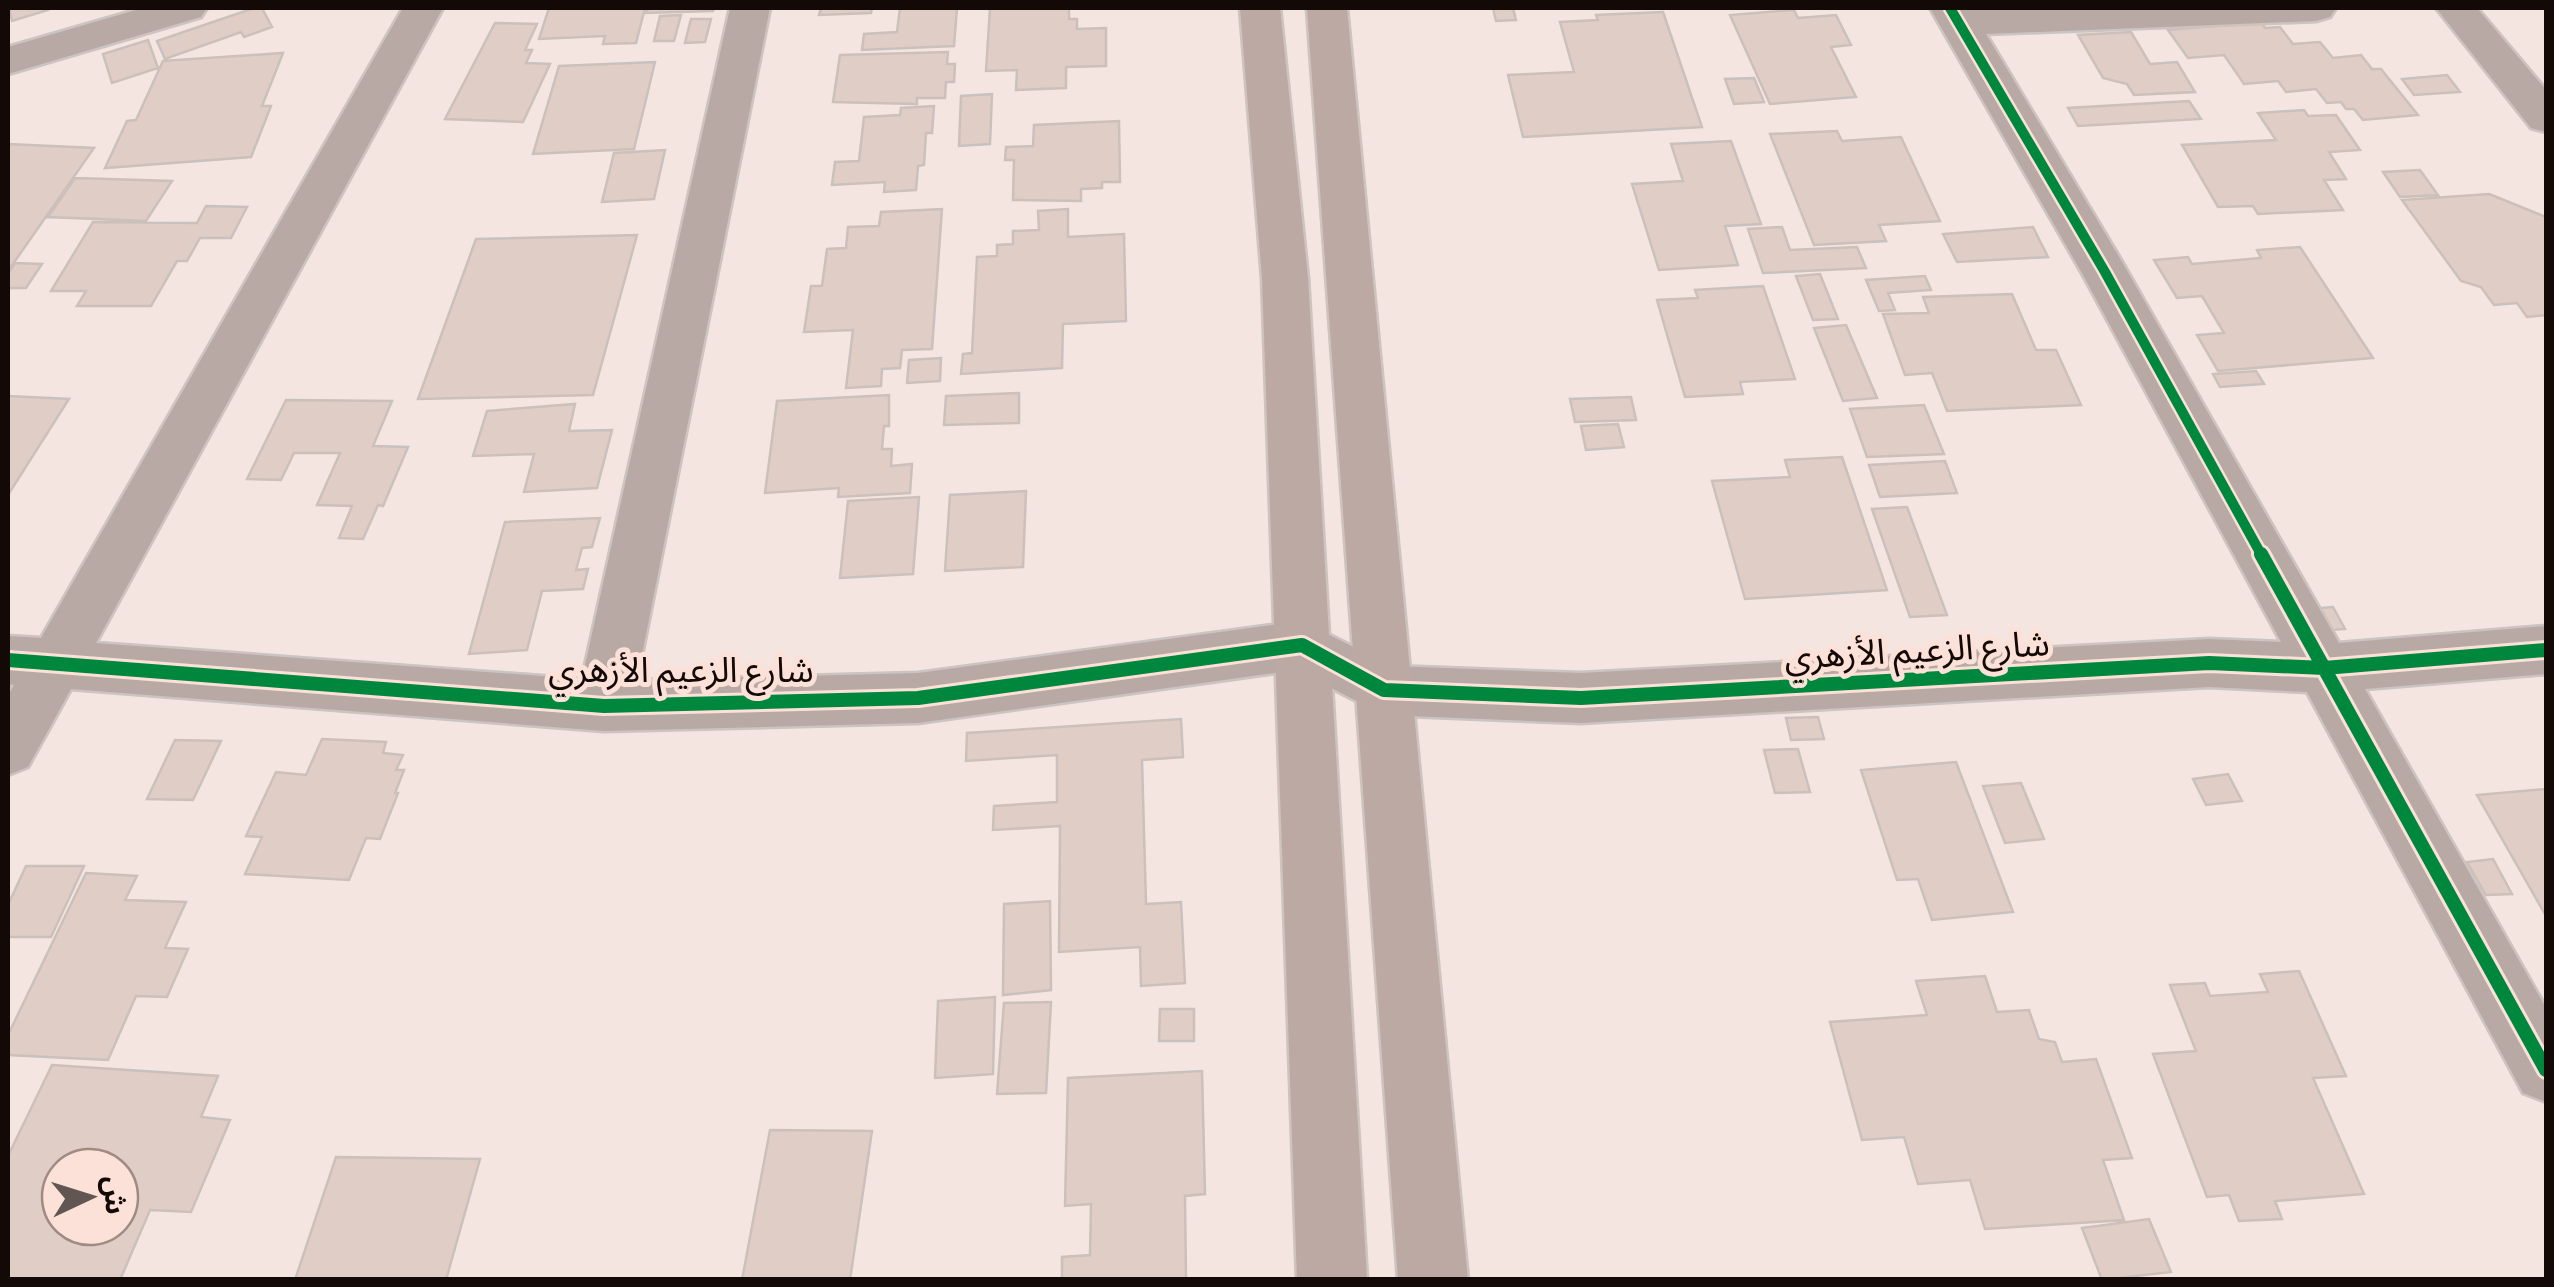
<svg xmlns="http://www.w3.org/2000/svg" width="2554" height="1287" font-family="'Zilla Slab','Noto Sans Arabic',serif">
<rect width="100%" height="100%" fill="#f4e5e0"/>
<path fill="#e0cdc6" stroke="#ccc0bc" stroke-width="2.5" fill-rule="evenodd" d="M9,8h38l1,2 -36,11z
M254,8h8l10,19 -28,10 -3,-5 -76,27 -8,-18z
M549,8h96l-9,35 -33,1 2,-8 -66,3z
M648,8h66l-1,3 -67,2z
M821,8h51l-1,5 -52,2z
M900,8h57l-3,38 -92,4 2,-16 33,-2z
M990,8h79v11h8v10l29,-1v38l-40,1v21l-50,2 1,-20 -31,1z
M1493,8h20l3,12 -20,1z
M1794,10l4,8 38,-3 15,30 -20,2 25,50 -86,7 -40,-89z
M1663,12l39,115 -179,10 -15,-62 66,-3 -14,-50 38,-2 -2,-5z
M681,15l-7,26h-20l6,-25z
M691,19h20l-6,23 -20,1z
M2261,22l4,6 15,-1 13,17 27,-2 13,16 28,-3 11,14h9l37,46 -55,5 -9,-11h-8l-5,-7 -14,1 -11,-14 -30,3 -8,-11 -34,3 -20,-29 -36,3 -20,-28z
M495,23l42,1 -12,26h7l-6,13 24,1 -27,58 -78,-3z
M2131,32l19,32 27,-2 18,30 -61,3 -7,-11 -24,-6 -25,-43z
M148,40l10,28 -46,15 -9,-29z
M948,52l-1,12h8l-1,18h-8l-1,16h-28v6l-84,-2 7,-47z
M283,53l-21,53h9l-20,51 -146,11 22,-47 9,-1 27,-59z
M655,62l-21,87 -101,5 26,-88z
M2447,75l13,17 -46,3 -12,-16z
M1754,78l10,24 -30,2 -9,-25z
M992,94l-2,50 -31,2 2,-50z
M2189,101l12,18 -123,7 -10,-18z
M934,106l-2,27h-6l-2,32 -6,1 -2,24 -32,2 1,-10 -53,3 3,-23 24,-1 5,-44 36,-2 1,-7z
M2304,110l4,6 28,-1 24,35 -31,2 17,27 -22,1 19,30 -85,4 -5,-8 -35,1 -36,-62 94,-5 -18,-27z
M1119,121l1,61h-18v6l-21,1v12l-68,-1 1,-40h-9l1,-13 27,-1 1,-21z
M1837,131l5,10 59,-4 39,84 -61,4 7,16 -72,4 -44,-111z
M1731,141l30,83 -36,2 13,39 -79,5 -27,-86 51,-3 -12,-37z
M8,144l86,4 -86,123z
M665,150l-11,49 -52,3 12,-49z
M2420,170l18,25 -38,2 -17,-25z
M75,178l97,3 -26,40 -98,-4z
M2489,194l57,23v98l-19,2 -10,-14 -23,2 -13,-18 -20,-6 -59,-81z
M206,206l41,1 -16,31h-31l-13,23h-10l-26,45h-74l9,-15h-35l42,-69 104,1z
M942,209l-10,140 -30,1 -2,18 -18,1 -1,17 -35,2 7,-58 -49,2 7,-46h11l5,-37 19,-1 2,-21 31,-1 2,-14z
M1068,209v28l56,-3 2,87 -63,3 -1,44 -101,6 2,-20 9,-1 5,-96 20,-1v-11l16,-1v-13l26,-1 -1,-19z
M1782,227l8,23 67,-3 9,21 -103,5 -15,-44z
M2033,227l15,30 -91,5 -14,-28z
M637,235l-44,160 -175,4 58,-160z
M2300,247l73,111 -155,13 -21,-36 27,-2 -22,-37 -25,2 -23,-38 34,-3 4,7 69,-6 -4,-8z
M15,263l27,1 -16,24h-18v-14z
M1820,274l18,45 -25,1 -17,-44z
M1925,276l6,14 -43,3 7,17 -16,1 -13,-31z
M1763,286l32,93 -55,3 3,12 -58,3 -28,-97 41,-2 -3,-8z
M2012,294l24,56h20l25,55 -134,6 -15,-38 -27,2 -22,-61 46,-1 -6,-16z
M1846,325l31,73 -34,3 -29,-73z
M941,358l-1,23 -33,2 2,-23z
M2256,371l8,13 -44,3 -7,-13z
M1019,393v30l-75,2 2,-29z
M889,395v31h-5l-2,23h10l-1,17 21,-2 -2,29 -72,4 1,-9 -74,5 12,-92z
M8,396l61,3 -61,96z
M1631,397l5,23 -61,2 -5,-23z
M286,400l106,1 -19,45 35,1 -25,59 -5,-1 -15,34 -24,-1 13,-32 -35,-1 23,-52h-46l-13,27 -34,-1z
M575,404l-6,27 43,-1 -15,58 -73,4 10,-38 -61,2 14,-45z
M1924,405l20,49 -77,3 -17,-48z
M1618,424l6,23 -38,3 -5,-24z
M1842,457l45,133 -142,9 -33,-118 78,-4 -5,-17z
M1945,461l12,32 -77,4 -11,-32z
M1026,491l-3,76 -78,4 5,-76z
M919,497l-6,77 -73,4 8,-77z
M1907,507l40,108 -37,2 -38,-108z
M600,518l-8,29 -10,1 -6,22 12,-1 -5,20 -41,2 -15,59 -58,4 36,-132z
M2333,607l12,22 -27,2 -11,-22z
M1818,717l6,22 -33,1 -5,-22z
M1181,719l2,38 -41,3 4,144 35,-2 4,81 -44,3 -1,-39 -81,5 1,-126 -67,4 1,-24 63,-4v-47l-91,6 1,-28z
M322,739l64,3 -3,11 20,2 -7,15h8l-9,23h3l-18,46 -14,-1 -17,42 -104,-6 17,-37 -16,-1 30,-64 30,3z
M175,740l46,1 -28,59 -46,-1z
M1798,749l12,43 -35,1 -11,-43z
M1956,762l57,150 -81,8 -14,-41 -21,1 -36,-110z
M2228,774l14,27 -36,4 -13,-26z
M2021,783l23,56 -39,4 -22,-57z
M2546,789v127l-69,-121z
M2493,859l19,35 -26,1 -19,-33z
M26,866h58l-33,71h-43v-32z
M86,873l51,3 -12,24 61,2 -21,46 23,1 -21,48 -31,-1 -28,64 -100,-5v-20z
M1050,901l1,89 -48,5 1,-91z
M2299,971l47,105 -33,2 51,116 -89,7 7,18 -43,2 -10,-26 -22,2 -54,-143 43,-3 -26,-66 35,-2 5,13 58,-4 -8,-18z
M1985,976l12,36 32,-2 10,29 16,3 7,20 34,-3 36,99 -29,2 21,60 -139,9 -15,-49 -52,4 -14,-47 -42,3 -32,-118 97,-7 -11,-34z
M995,997l-2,77 -58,4 3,-77z
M1051,1002l-5,91 -49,1 7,-91z
M1160,1009h34v32h-35z
M52,1065l166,11 -17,41 29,3 -39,92 -41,-2 -30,70h-112v-124zM60,1167h60v60h-60z
M1202,1071l3,123 -20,2 1,84h-124v-23l28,-2 1,-51 -26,2 3,-128z
M770,1130l102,1 -22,149h-108z
M336,1157l144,2 -34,121h-151z
M2149,1219l22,53 -69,8 -20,-52z"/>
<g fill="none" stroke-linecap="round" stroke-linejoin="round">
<g stroke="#cec3bf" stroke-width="5">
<path id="minor" d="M143,8h64l-6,9 -193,57v-27z
M403,8h40l-347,635 486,36 148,-671h40l-133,672 281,-7 384,-52 89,45 190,7 628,-34 72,3 -198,-367 -153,-267h406l-6,9 -14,4 -330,13 135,226 218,383 207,-17v48l-181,15 181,319v94l-23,-9 -216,-401 -98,-5 -628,36 -197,-8 -88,-45 -378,53 -314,8 -533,-42 -43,78 -20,8v-79l6,-11 -6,-1v-48l33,2z
M2436,8h41l69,82v42l-15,-4z"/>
</g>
<g stroke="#cec3bf" stroke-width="5">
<path id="major" d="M1240,8h40l28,270 59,1002h-70l-35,-1002z
M1307,8h40l121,1272h-70z"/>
</g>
<use href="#minor" fill="#b8a9a4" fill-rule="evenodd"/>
<use href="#major" fill="#bca9a3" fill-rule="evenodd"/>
<g stroke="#fce1d8" stroke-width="15">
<path id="cycleway-far1" d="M1950,8l155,264 157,284"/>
</g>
<g stroke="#fce1d8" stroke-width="20">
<path id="cycleway" d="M2261,554l285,516
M8,660l596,46 314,-8 384,-53 82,45 197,8 628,-35 115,5 222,-18"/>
</g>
<use href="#cycleway-far1" stroke="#00873e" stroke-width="10"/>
<use href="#cycleway" stroke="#00873e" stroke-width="14"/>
</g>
<g text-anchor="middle" stroke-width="10" stroke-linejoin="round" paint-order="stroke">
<g font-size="35" fill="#130906" stroke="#fce1d8">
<text transform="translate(1917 650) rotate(-3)" y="12">شارع الزعيم الأزهري</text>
<text x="681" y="682">شارع الزعيم الأزهري</text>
</g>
</g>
<rect width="2554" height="1287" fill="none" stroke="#130906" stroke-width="20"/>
<g transform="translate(90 1197) rotate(86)"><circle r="48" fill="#fce1d8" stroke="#9f8b84" stroke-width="2.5"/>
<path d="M0-8L18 38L0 25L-18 38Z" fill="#625652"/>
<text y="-15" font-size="28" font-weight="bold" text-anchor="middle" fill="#130906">ش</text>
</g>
</svg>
